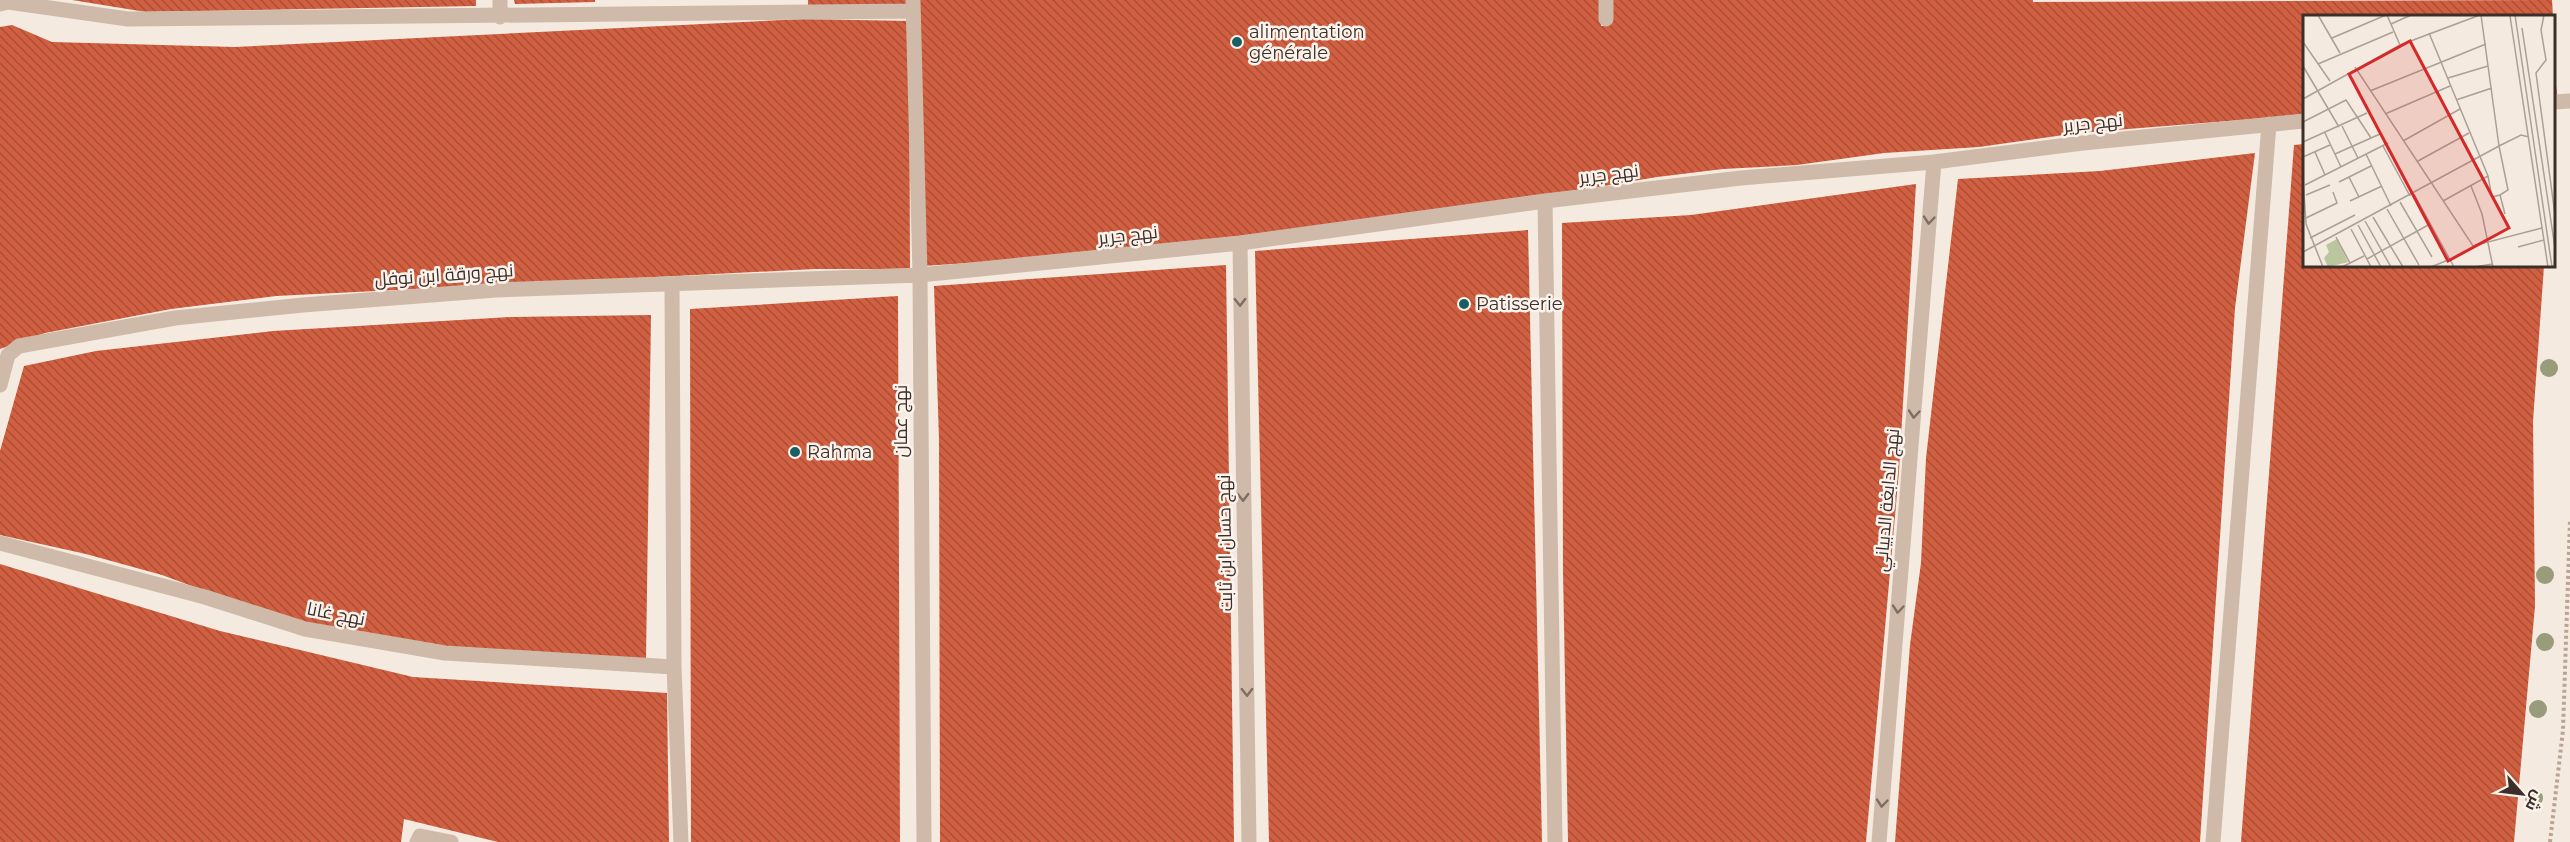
<svg xmlns="http://www.w3.org/2000/svg" width="2570" height="842" font-family="Montserrat,Cairo,sans-serif">
<defs>
<pattern id="building-back-hatch" width="6" height="6" patternUnits="userSpaceOnUse" patternTransform="scale(1.5)"><rect width="6" height="6" fill="#d15f41"/><path d="M-1 5l2 2M0 0l6 6M5-1l2 2" fill="none" stroke="#ab4f36"/></pattern>
</defs>
<rect width="100%" height="100%" fill="#f5eadf"/>
<path fill="url(#building-back-hatch)" d="M72,0h404v6l-330,6z
M514,0h81v2l-80,2z
M808,0h100l1,5 -101,1z
M917,0h685l-1,26h7v-26h425v2l519,-2 1,16h-249v99l-226,18 -99,14 -95,6 -87,12 -74,4 -66,8 -259,44 -369,38 -106,7z
M803,19l106,2 1,248h-95l-539,27 -105,13 -126,24 -45,16v-322l12,-2 40,17 183,5z
M2554,67l3,27h-3z
M2304,144v122h240l-11,155 2,185 -21,236h-273l53,-697z
M2255,153l-20,155 -35,534h-305l15,-197 11,-82 5,-105 32,-279 142,-8z
M1916,184l-17,287 -33,371h-298l-5,-272 -1,-347 129,-8z
M1528,230l14,612h-273l-14,-591z
M1226,265l8,577h-294l-1,-403 -5,-153z
M898,296l2,546h-209l-1,-533z
M651,315l-5,344 -231,-13 -142,-30 -111,-41 -76,-21 -86,-19v-84l24,-85 72,-15 177,-20 238,-14z
M0,564l220,67 193,46 254,16 2,149h-171l-94,-23 -3,23h-401z"/>
<g fill="none" stroke-linecap="round" stroke-linejoin="round">
<path stroke="#bba393" stroke-width="4" stroke-dasharray="3 3" stroke-linecap="butt" d="M2550,842l13,-112 7,-210"/>
<path stroke="#cfb9a9" stroke-width="15" d="M500,0v17
M913,0l7,275 4,567
M1606,0v19
M0,4l8,-2 120,17 785,-8
M2554,102l16,-1
M1545,201l10,641
M1240,243l9,599
M672,285l2,382 7,175
M0,385l8,-30 11,-9 156,-28 128,-13 193,-15 424,-15 320,-32 305,-42 196,-23 193,-16 149,-19 221,-22
M0,543l205,54 100,32 140,24 229,14
M417,842l3,-6 31,6
M1879,842l55,-680
M2213,842l56,-718"/>
</g>
<g fill="#989c7b">
<circle cx="2549" cy="368" r="9"/>
<circle cx="2545" cy="575" r="9"/>
<circle cx="2545" cy="642" r="9"/>
<circle cx="2538" cy="709" r="9"/>
<circle cx="2534" cy="798" r="9"/>
</g>
<defs><path id="oneway-chevron" d="M-2-3.5L2.5 0L-2 3.5" fill="none" stroke-width="1.6" stroke-linecap="round" stroke-linejoin="round" transform="scale(1.5)"/></defs>
<g stroke="#7e6d63">
<use href="#oneway-chevron" transform="translate(1929 220) rotate(95)"/>
<use href="#oneway-chevron" transform="translate(1240 302) rotate(89)"/>
<use href="#oneway-chevron" transform="translate(1914 414) rotate(95)"/>
<use href="#oneway-chevron" transform="translate(1243 497) rotate(89)"/>
<use href="#oneway-chevron" transform="translate(1898 609) rotate(95)"/>
<use href="#oneway-chevron" transform="translate(1247 692) rotate(89)"/>
<use href="#oneway-chevron" transform="translate(1882 803) rotate(95)"/>
</g>
<g fill="#1a6062" stroke="#fcf4ec" stroke-width="2">
<circle cx="1237" cy="42" r="6"/>
<circle cx="1464" cy="304" r="6"/>
<circle cx="795" cy="452" r="6"/>
</g>
<g text-anchor="middle" stroke-width="5" stroke-linejoin="round" paint-order="stroke">
<g font-size="18" fill="#3c2e29" stroke="#fcf4ec" text-anchor="start">
<text x="1249" y="38">alimentation<tspan x="1249" dy="21">générale</tspan></text>
<text x="1476" y="310">Patisserie</text>
<text x="807" y="458">Rahma</text>
</g>
<g font-size="18" fill="#3c2e29" stroke="#fcf4ec">
<text transform="translate(2093 123) rotate(-6)" y="6">نهج جرير</text>
<text transform="translate(1609 174) rotate(-7)" y="6">نهج جرير</text>
<text transform="translate(1128 235) rotate(-6)" y="6">نهج جرير</text>
<text transform="translate(444 275) rotate(-4)" y="6">نهج ورقة ابن نوفل</text>
<text transform="translate(901 421) rotate(-90)" y="6">نهج عمان</text>
<text transform="translate(1887 500) rotate(-85)" y="6">نهج الدابغة الدبياني</text>
<text transform="translate(1225 543) rotate(-91)" y="6">نهج حسان ابن ثابت</text>
<text transform="translate(336 614) rotate(11)" y="6">نهج غانا</text>
</g>
</g>
<g transform="translate(2303 15)">
<rect width="252" height="252" fill="#f5eadf"/>
<path d="M34,224l11,23 -20,5 -4,-9 5,-6 -3,-7z" fill="#bac69d"/>
<path fill="none" stroke="#ab9f96" stroke-width="1.5" d="M15,0l22,38M84,0l13,30M178,0l18,131M212,0l37,252M241,0l-3,15 5,30 -10,13 19,142M207,1l38,251M88,9l20,-9M219,13l33,220M126,18l59,143 4,21 8,-2 5,19M29,23l54,-23M0,27l27,39M15,49l75,-32M0,51l36,61M52,52l118,179 69,-18M145,63l40,-12M67,76l116,-47M0,84l97,-54 80,-30M153,85l36,-12M82,99l65,-28M0,107l43,-22 25,38M39,111l16,32M22,118l16,34M100,126l57,-32M0,127l64,-29M80,131l27,50M196,131l9,44 -8,5M12,137l10,23M32,139l45,-20M63,139l25,52M0,142l27,-12M115,146l51,-28M46,162l10,20M0,163l3,46 17,43M36,167l32,-16M2,170l83,-42M168,171l11,28 11,53M111,179l40,73M3,180l24,-10M47,186l32,-15M140,186l45,-25M97,187l32,55M84,194l32,56M70,202l30,50M3,203l31,-15 -4,-11M62,206l26,46M55,210l23,42M48,214l20,38M33,222l14,26M7,223l45,-23M215,232l26,-7M0,237l196,-106 22,-11 8,2M64,244l63,-35M39,252l22,-11M128,252l17,-7M171,252l19,-3"/>
<path fill="#d62828" fill-opacity="0.15" stroke="#d62828" stroke-width="3" d="M107,26l99,187 -61,33 -99,-187z"/>
<rect width="252" height="252" fill="none" stroke="#3c2e29" stroke-width="3"/>
</g>
<g transform="translate(2522 794) rotate(118)" stroke="#fcf4ec" stroke-width="4.5" paint-order="stroke">
<path d="M0-4.5L10 22L0 15L-10 22Z" fill="#3c2e29"/>
<text y="-9" font-size="16" font-weight="bold" text-anchor="middle" fill="#3c2e29">ش</text>
</g>
</svg>
